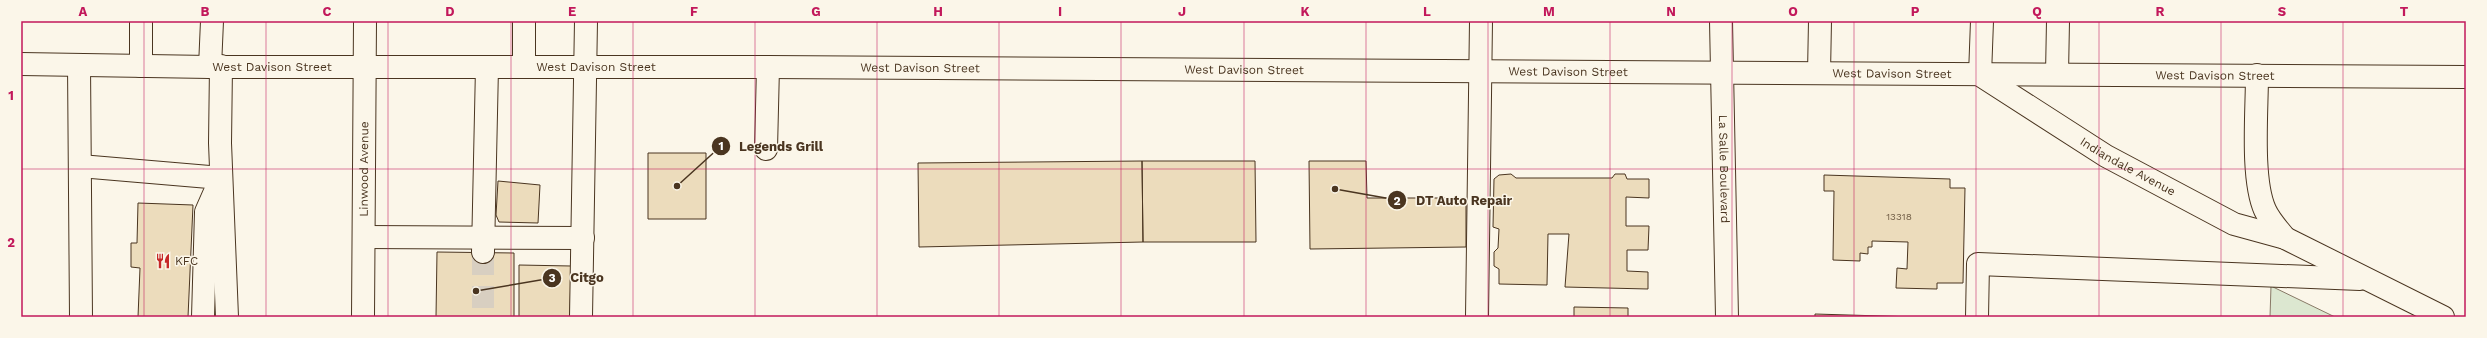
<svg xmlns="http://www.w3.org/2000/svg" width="2487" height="338" font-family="'Work Sans',sans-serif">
<rect width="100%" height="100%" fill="#fbf6e9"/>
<path fill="#dce7d0" stroke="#887966" d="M2271,286l64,31h-65z"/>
<path fill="#ecdcbc" stroke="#4a3520" d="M648,153h58v66h-58z
M1142,161l1,81 -224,5 -1,-84z
M1142,161h113l1,81h-113z
M1309,161h57l1,37h99v49l-156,2z
M1511,174l5,4h96l3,-4h10l2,5h22v19l-23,-1v29h23l-1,24h-21v21l21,1v17l-83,-2 4,-53h-21l-1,51 -48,-1v-15l-5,-3v-14l4,-4 1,-19 -6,-2 1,-48 5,-4z
M1824,175l126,4v9h15l-2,95h-26v6l-41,-1 1,-20 10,1 1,-27 -36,-1v6h-4v7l-8,-1v8l-27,-1 1,-69h-10z
M498,181l42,4 -2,38 -39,-1 -3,-7z
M138,203l55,2 -5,112h-50l2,-49 -9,-1v-24h6z
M437,252l77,1v64h-78z
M519,265l52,1 -1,51h-51z
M1574,307l54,1v9h-54z
M1815,314l100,3h-100z"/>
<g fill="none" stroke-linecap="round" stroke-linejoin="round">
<path stroke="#d8cfc1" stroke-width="22" stroke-dasharray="22 11" stroke-linecap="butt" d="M483,253v64"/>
<g stroke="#4a3520" stroke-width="24">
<g id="minor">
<path id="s1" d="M1721,21l6,296"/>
<path id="s2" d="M1982,21l-2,54 126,81 128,68 51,14 158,79"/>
<path d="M79,65l2,252"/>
<path d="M141,66v-45"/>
<path d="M221,66l-1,77 7,174"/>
<path d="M210,67l2,-46"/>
<path d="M524,67v-46"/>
<path d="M1819,73l1,-52"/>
<path d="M2057,74l1,-53"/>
<path d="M2257,75c0,36 -6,104 8,135 5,11 13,19 20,28"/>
<path d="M766,149l2,-82"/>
<path d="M80,166l141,12 -15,34 -3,105"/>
<path d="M364,237l219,1"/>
<path d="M483,252l4,-185"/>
<path id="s3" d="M363,317l2,-296"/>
<path d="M581,317l5,-296"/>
<path d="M1477,317l4,-296"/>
<path d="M1977,317l1,-53 382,15"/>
</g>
</g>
<g stroke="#4a3520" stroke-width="24">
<g id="highway">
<path id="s4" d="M21,64l189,3h558l1698,10"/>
</g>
</g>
<use href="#minor" stroke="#fbf6e9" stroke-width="22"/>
<use href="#highway" stroke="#fbf6e9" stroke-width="22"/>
</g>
<path fill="none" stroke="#c2185b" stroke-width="1" stroke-opacity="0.55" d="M144,21v296M266,21v296M388,21v296M511,21v296M633,21v296M755,21v296M877,21v296M999,21v296M1121,21v296M1244,21v296M1366,21v296M1488,21v296M1610,21v296M1732,21v296M1854,21v296M1976,21v296M2099,21v296M2221,21v296M2343,21v296M21,169h2445"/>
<defs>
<g id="restaurant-bare" transform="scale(1.2)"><path d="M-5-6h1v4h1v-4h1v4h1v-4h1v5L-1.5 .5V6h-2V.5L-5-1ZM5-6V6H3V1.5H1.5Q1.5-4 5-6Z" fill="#c62828" stroke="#fbf6e9" stroke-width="2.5" paint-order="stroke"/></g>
</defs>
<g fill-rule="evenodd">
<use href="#restaurant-bare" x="163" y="261"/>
</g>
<g text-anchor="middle" stroke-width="3" stroke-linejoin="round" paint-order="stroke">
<g font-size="10" fill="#725f47">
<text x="1899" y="220">13318</text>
</g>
<g font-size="12" fill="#4a3520" stroke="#fbf6e9">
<text dy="4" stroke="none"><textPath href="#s4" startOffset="251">West Davison Street</textPath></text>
<text dy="4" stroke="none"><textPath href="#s4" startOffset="575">West Davison Street</textPath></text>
<text dy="4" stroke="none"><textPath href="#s4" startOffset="899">West Davison Street</textPath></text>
<text dy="4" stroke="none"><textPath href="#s4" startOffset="1223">West Davison Street</textPath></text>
<text dy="4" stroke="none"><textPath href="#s4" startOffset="1547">West Davison Street</textPath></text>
<text dy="4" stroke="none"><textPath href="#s4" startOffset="1871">West Davison Street</textPath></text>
<text dy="4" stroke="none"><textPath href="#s4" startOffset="2194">West Davison Street</textPath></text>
<text dy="4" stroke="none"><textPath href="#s2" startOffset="228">Indiandale Avenue</textPath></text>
<text dy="4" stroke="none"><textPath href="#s3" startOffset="148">Linwood Avenue</textPath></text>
<text dy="4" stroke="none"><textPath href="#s1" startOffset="148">La Salle Boulevard</textPath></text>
</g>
<g font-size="12" fill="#4a3520" stroke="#fbf6e9" text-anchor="start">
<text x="175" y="265">KFC</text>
</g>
</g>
<path fill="none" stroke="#4a3520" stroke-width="1.5" d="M677 186L721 146M1335 189L1397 200M476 291L552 278"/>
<g fill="#4a3520" stroke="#fbf6e9" stroke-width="1.5">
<circle cx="677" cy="186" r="4"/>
<circle cx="1335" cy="189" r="4"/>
<circle cx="476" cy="291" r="4"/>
<circle cx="721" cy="146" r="10"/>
<circle cx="1397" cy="200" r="10"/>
<circle cx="552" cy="278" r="10"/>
</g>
<g font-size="12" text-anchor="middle" font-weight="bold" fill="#fff">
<text x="721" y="150">1</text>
<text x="1397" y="205">2</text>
<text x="552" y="282">3</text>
</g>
<g font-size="13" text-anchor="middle" font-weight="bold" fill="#4a3520" stroke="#fbf6e9" stroke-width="3" stroke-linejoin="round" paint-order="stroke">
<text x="781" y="151">Legends Grill</text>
<text x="1464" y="205">DT Auto Repair</text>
<text x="587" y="282">Citgo</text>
</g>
<rect width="2487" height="338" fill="none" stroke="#fbf6e9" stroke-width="44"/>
<rect x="22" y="22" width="2443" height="294" fill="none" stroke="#c2185b" stroke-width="1.5"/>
<g font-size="13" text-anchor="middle" font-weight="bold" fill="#c2185b">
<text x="83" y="16">A</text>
<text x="205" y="16">B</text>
<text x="327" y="16">C</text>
<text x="450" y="16">D</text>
<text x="572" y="16">E</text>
<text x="694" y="16">F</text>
<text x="816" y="16">G</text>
<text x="938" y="16">H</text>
<text x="1060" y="16">I</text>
<text x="1182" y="16">J</text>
<text x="1305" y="16">K</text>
<text x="1427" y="16">L</text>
<text x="1549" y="16">M</text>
<text x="1671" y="16">N</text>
<text x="1793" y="16">O</text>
<text x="1915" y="16">P</text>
<text x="2037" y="16">Q</text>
<text x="2160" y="16">R</text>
<text x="2282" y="16">S</text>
<text x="2404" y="16">T</text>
<text x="11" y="100">1</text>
<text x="11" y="247">2</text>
</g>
</svg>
